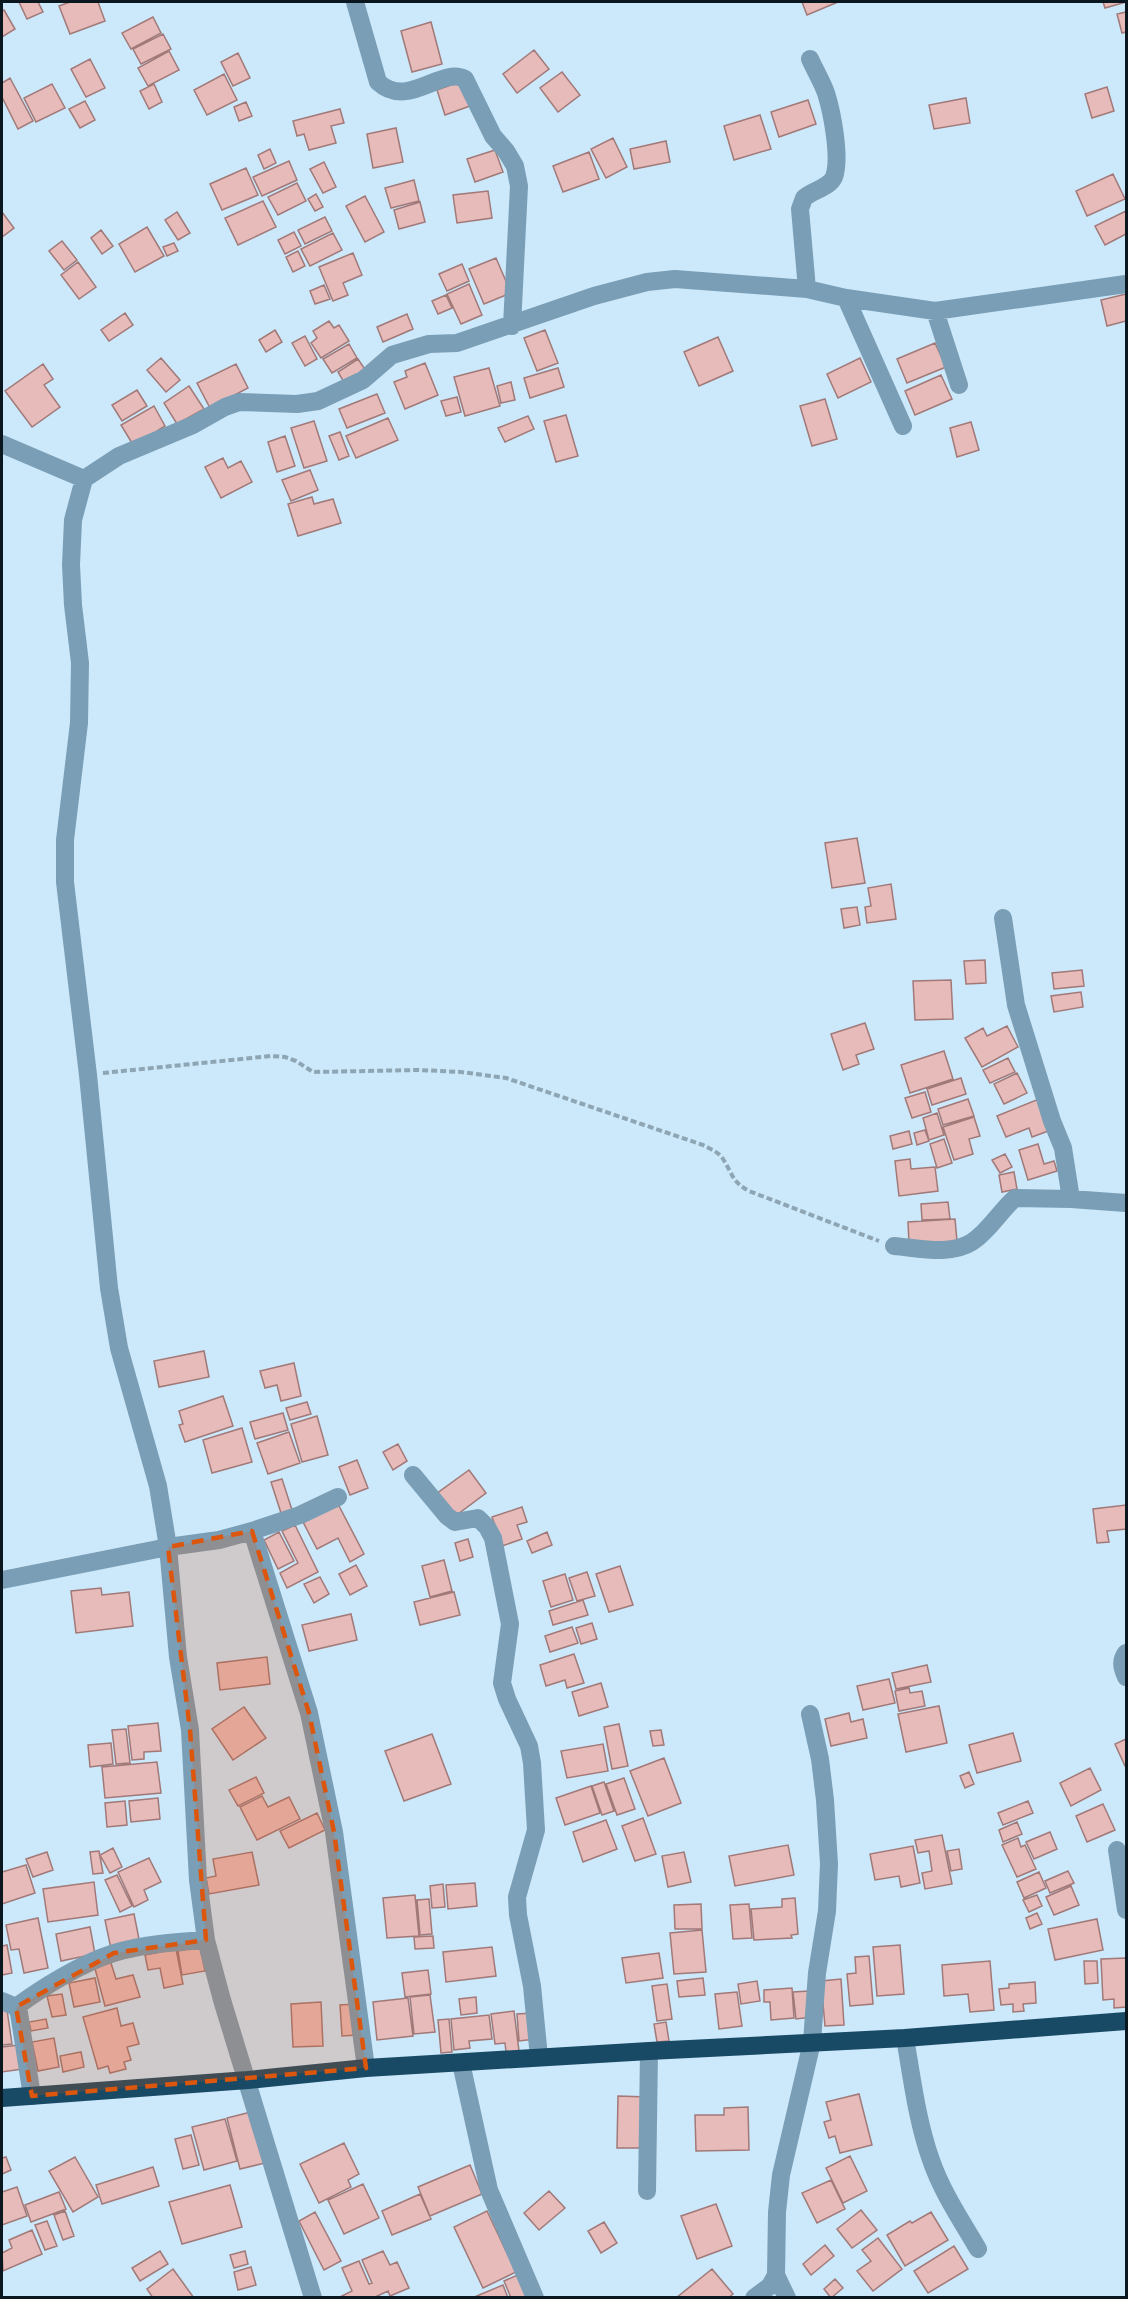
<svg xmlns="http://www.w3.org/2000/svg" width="1128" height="2299" font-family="Jost,sans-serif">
<rect width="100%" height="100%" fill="#cce8fb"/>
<path fill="#e6bbb9" stroke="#a17978" stroke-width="1.5" d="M19,2h19l5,10 -16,7z
M70,2h28l7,19 -35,13 -11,-28z
M802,2h36l-31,13z
M1103,2h23l-21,6z
M4,10l11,19 -13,8v-26z
M1126,12v20l-4,1 -5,-19z
M153,17l8,16 -30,16 -9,-16z
M431,22l11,42 -30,8 -11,-41z
M163,34l8,15 -30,15 -8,-15z
M534,50l15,19 -32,24 -14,-19z
M169,51l10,19 -31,16 -10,-18z
M238,53l12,25 -17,8 -12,-24z
M90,59l15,29 -19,9 -15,-28z
M562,72l18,23 -22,17 -18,-24z
M224,74l13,26 -30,15 -13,-25z
M10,78l23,43 -15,8 -16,-32v-14z
M462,81l8,25 -25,9 -8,-25z
M52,84l13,24 -29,14 -12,-24z
M154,84l8,18 -13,7 -9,-18z
M1107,87l7,24 -22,7 -7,-24z
M966,98l4,25 -36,6 -5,-24z
M808,100l8,24 -37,13 -8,-25z
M85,101l10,19 -15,8 -11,-19z
M246,102l6,14 -13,5 -5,-14z
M340,109l4,14 -13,3 5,17 -27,7 -5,-16 -7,2 -4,-15z
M760,115l11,34 -37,11 -10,-34z
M396,128l7,34 -30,6 -6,-34z
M613,138l14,29 -21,11 -15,-29z
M666,141l4,21 -36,7 -4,-20z
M270,149l6,14 -12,6 -6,-14z
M495,150l8,22 -28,10 -8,-23z
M589,152l10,27 -36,13 -10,-26z
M289,161l8,19 -35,16 -9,-19z
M324,162l12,25 -13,6 -13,-24z
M246,168l12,27 -36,15 -12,-26z
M1113,174l12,25 -38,17 -11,-25z
M414,180l5,21 -28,7 -6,-20z
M297,183l9,18 -28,14 -10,-18z
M488,191l4,27 -35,5 -4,-28z
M316,194l7,13 -8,4 -7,-12z
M365,196l19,36 -19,10 -19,-36z
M263,201l13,26 -38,18 -13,-27z
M420,202l5,20 -26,7 -5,-19z
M1126,211v23l-21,11 -10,-19z
M2,212l12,16 -12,9z
M177,212l13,21 -12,7 -13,-20z
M325,217l7,14 -27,13 -7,-14z
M147,227l17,29 -29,16 -16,-28z
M101,230l12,16 -11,8 -11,-16z
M294,232l7,14 -16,8 -7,-14z
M333,233l9,17 -32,16 -9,-17z
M62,241l15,19 -13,10 -15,-19z
M174,243l4,8 -11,5 -4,-9z
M298,251l7,15 -12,6 -7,-15z
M353,253l9,22 -19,8 5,12 -15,6 -14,-34z
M496,258l15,35 -27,11 -15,-35z
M78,262l18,25 -17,12 -18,-24z
M462,264l7,17 -22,10 -8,-17z
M469,284l13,31 -21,9 -14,-30z
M324,285l6,14 -15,5 -5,-13z
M1126,294v27l-19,5 -6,-26z
M446,295l6,13 -14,6 -6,-13z
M125,313l8,12 -24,16 -8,-11z
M407,314l6,15 -30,13 -6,-15z
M329,321l5,7 5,-3 10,16 -28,17 -10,-15 6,-5 -4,-7z
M275,330l7,12 -16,10 -7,-12z
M545,330l13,33 -21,8 -13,-33z
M305,336l12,23 -12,7 -13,-23z
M718,337l15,34 -34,15 -15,-34z
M935,343l11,24 -39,16 -10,-24z
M349,344l8,14 -25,15 -9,-14z
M161,358l19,22 -14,12 -19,-22z
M860,358l11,24 -33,16 -11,-24z
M358,359l8,12 -21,13 -7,-12z
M425,363l13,32 -33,14 -11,-27 13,-5 -2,-6z
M43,364l10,15 -9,6 16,22 -28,20 -27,-36z
M236,364l12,24 -38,20 -13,-25z
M489,368l11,38 -35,10 -11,-39z
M558,368l6,19 -34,11 -6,-20z
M941,375l11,24 -37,16 -10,-24z
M511,382l4,18 -14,3 -4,-17z
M189,386l15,23 -27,15 -13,-21z
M137,390l10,16 -25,15 -10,-16z
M377,394l8,19 -38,15 -8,-19z
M457,397l4,15 -15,4 -5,-15z
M825,399l12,40 -25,7 -12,-40z
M154,406l11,20 -19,12 -11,10 -14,-23z
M566,415l12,41 -22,6 -12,-41z
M528,416l6,13 -29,13 -7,-14z
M388,418l10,22 -42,18 -10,-22z
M314,421l13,40 -23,7 -13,-40z
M971,422l8,28 -22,7 -7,-29z
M340,432l9,24 -10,4 -10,-24z
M285,436l10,30 -18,6 -9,-30z
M223,458l5,10 13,-7 11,21 -31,16 -16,-31z
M310,470l8,20 -27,11 -9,-21z
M312,497l2,7 19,-5 8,24 -43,13 -10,-32z
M857,838l8,45 -33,5 -7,-45z
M891,884l5,35 -29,4 -2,-16 6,-1 -3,-18z
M857,907l3,18 -16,3 -3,-19z
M985,960l1,23 -20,1 -2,-23z
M1082,970l2,16 -30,3 -2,-16z
M951,980l2,39 -38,1 -2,-39z
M1081,992l2,15 -29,5 -3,-16z
M865,1023l9,26 -18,6 3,9 -16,6 -12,-36z
M1007,1026l11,21 -36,20 -17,-29 18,-10 4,8z
M944,1051l9,28 -43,14 -9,-28z
M1008,1058l7,14 -25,11 -7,-13z
M1017,1073l10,20 -23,11 -10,-20z
M961,1078l5,16 -34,11 -5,-16z
M925,1092l6,20 -19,6 -7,-20z
M968,1099l6,17 -31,9 -5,-16z
M1039,1099l12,31 -19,7 -3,-9 -23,9 -9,-21z
M937,1113l7,22 -15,5 -6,-22z
M974,1117l6,19 -11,3 4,15 -19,6 -11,-33z
M925,1130l4,11 -12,4 -3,-12z
M909,1131l3,13 -19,5 -3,-13z
M944,1139l8,24 -15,5 -7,-24z
M1038,1144l6,20 10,-3 3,10 -29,9 -9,-30z
M1005,1154l7,13 -12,6 -8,-13z
M910,1159l1,10 24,-2 3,24 -39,5 -4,-35z
M1014,1172l3,17 -15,3 -3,-17z
M948,1202l2,17 -28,1 -1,-16z
M955,1219l2,22 -48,3 -1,-22z
M204,1351l5,26 -50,10 -5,-26z
M294,1363l7,33 -20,5 -4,-16 -12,3 -5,-17z
M223,1396l10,30 -48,16 -6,-17 4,-1 -4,-13z
M307,1402l4,12 -21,6 -4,-12z
M283,1413l5,17 -33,9 -5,-17z
M317,1416l11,39 -26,7 -11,-38z
M242,1428l10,34 -40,11 -9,-33z
M289,1432l11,31 -32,11 -11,-31z
M398,1444l9,17 -14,9 -10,-18z
M357,1460l11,28 -18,7 -11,-28z
M469,1470l17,23 -32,24 -18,-23z
M282,1479l11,34 -11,3 -11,-34z
M338,1504l26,50 -14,8 -12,-24 -21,11 -14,-27z
M1126,1505v24l-19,2 2,11 -12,1 -4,-34z
M522,1507l5,15 -10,3 5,14 -20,7 -10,-29z
M295,1525l23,47 -31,16 -7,-15 18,-10 -16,-32z
M279,1532l15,29 -16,8 -14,-29z
M547,1532l5,13 -20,8 -5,-12z
M468,1539l5,18 -13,4 -5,-18z
M444,1560l8,31 -22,6 -8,-31z
M356,1565l11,21 -17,9 -11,-21z
M620,1566l13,39 -24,7 -13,-38z
M587,1572l8,24 -18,5 -8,-23z
M565,1574l8,26 -22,7 -8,-26z
M320,1577l9,17 -15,9 -10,-19z
M101,1588l1,7 27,-3 4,34 -57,7 -5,-42z
M454,1592l6,23 -40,10 -6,-23z
M583,1600l5,15 -35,10 -4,-14z
M351,1614l6,26 -48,11 -7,-26z
M592,1623l5,16 -16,5 -5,-16z
M572,1627l6,16 -28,9 -5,-16z
M574,1654l10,29 -17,5 -2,-8 -19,6 -6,-21z
M267,1657l3,27 -50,6 -3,-27z
M927,1665l4,17 -35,7 -4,-16z
M889,1679l6,24 -32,7 -6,-24z
M601,1683l7,24 -29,9 -7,-24z
M909,1688l1,5 12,-2 3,15 -26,5 -4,-20z
M939,1706l8,37 -41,9 -8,-38z
M244,1707l22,31 -33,22 -21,-31z
M849,1713l2,9 12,-3 4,19 -36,8 -6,-27z
M158,1723l3,28 -17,1v7l-12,1 -4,-34z
M619,1724l9,42 -16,3 -8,-42z
M126,1729l4,34 -14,1 -4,-34z
M661,1730l3,15 -11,1 -3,-15z
M1013,1733l8,28 -44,12 -8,-28z
M432,1734l19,50 -47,17 -19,-50z
M1126,1739v27h-1l-10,-22z
M111,1743l2,21 -23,3 -2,-22z
M603,1744l5,27 -41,7 -6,-27z
M664,1758l17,45 -33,13 -18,-45z
M157,1762l4,31 -56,5 -3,-31z
M1090,1768l11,22 -30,16 -11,-23z
M969,1772l5,12 -9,4 -5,-12z
M256,1777l8,16 -26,13 -9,-16z
M624,1778l11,31 -18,6 -11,-31z
M604,1782l10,29 -12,4 -10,-29z
M591,1786l9,27 -35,12 -9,-27z
M262,1796l6,11 21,-10 11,22 -43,21 -17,-33z
M158,1798l2,21 -29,3 -2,-21z
M125,1801l2,24 -20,2 -2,-24z
M1028,1801l5,12 -30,12 -5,-12z
M1103,1804l12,26 -28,12 -11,-26z
M317,1813l8,17 -36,18 -9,-17z
M643,1818l13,36 -21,7 -13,-35z
M606,1820l11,29 -34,13 -10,-30z
M1017,1822l5,12 -19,8 -4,-12z
M1050,1832l7,17 -23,10 -8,-17z
M942,1835l10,49 -27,5 -3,-16 10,-2 -3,-20 -11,2 -3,-13z
M1018,1838l3,9 4,-2 11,24 -19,8 -15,-32z
M788,1845l6,30 -59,11 -6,-30z
M913,1846l7,37 -19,4 -2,-11 -24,4 -5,-26z
M113,1848l9,19 -12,6 -10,-18z
M959,1849l3,20 -11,2 -4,-20z
M99,1851l4,22 -10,1 -3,-22z
M47,1852l6,18 -20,7 -7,-18z
M252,1852l7,33 -50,9 -3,-16 10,-2 -3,-17z
M684,1852l7,30 -23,5 -6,-31z
M149,1858l12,24 -17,8 4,10 -14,7 -16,-35z
M26,1865l9,28 -33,11v-32z
M1068,1871l6,12 -24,10 -5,-12z
M1039,1872l7,16 -22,10 -7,-16z
M117,1875l15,31 -12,6 -15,-32z
M94,1882l4,33 -50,7 -5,-33z
M475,1883l2,23 -29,3 -2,-24z
M443,1884l2,23 -13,1 -2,-22z
M1071,1886l8,19 -25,10 -8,-18z
M415,1895l4,41 -32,2 -4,-40z
M1037,1895l5,11 -13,6 -6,-12z
M795,1898l3,36 -7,1 1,3 -38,2 -3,-31 31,-2v-8z
M429,1899l3,35 -12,1 -3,-35z
M701,1904l1,25h-27l-1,-24z
M749,1904l3,34 -19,1 -3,-34z
M1037,1913l5,11 -12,5 -4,-11z
M134,1914l6,30 -29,5 -6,-29z
M38,1918l10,50 -24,5 -5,-24 -8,1 -5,-25z
M1097,1919l6,31 -48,10 -7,-31z
M90,1927l5,27 -34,7 -5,-27z
M702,1930l4,42 -32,2 -4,-41z
M433,1936l1,12 -19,1 -1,-12z
M7,1945l5,28 -10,2v-29z
M900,1945l4,49 -27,2 -4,-49z
M200,1947l5,24 -23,4 -4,-24z
M492,1947l4,29 -50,6 -3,-30z
M176,1949l7,35 -19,4 -4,-20 -12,2 -3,-15z
M659,1953l4,25 -37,5 -4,-25z
M869,1956l4,48 -23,2 -3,-32 9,-1 -1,-16z
M1126,1958v49l-12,1v-9l-11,1 -2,-41z
M110,1960l6,19 17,-4 7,22 -35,9 -11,-41z
M990,1961l4,49 -24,2 -2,-18 -24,2 -2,-31z
M1084,1961h13l1,22 -13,1z
M428,1970l3,24 -26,3 -3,-24z
M95,1978l5,24 -26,5 -5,-24z
M703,1978l2,17 -26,2 -2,-16z
M841,1979l3,46 -19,1 -4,-45z
M757,1981l3,20 -19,3 -3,-20z
M1035,1982l1,21 -13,1 1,7 -11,1v-8l-12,1 -2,-16 10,-1v-4z
M667,1984l5,35 -15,2 -5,-35z
M792,1988l2,30 -23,2 -1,-18h-6v-12z
M809,1991l3,26 -16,2 -3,-27z
M737,1992l5,34 -23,3 -4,-35z
M62,1994l4,21 -14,2 -5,-21z
M430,1995l5,37 -21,2 -4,-37z
M476,1997l1,16 -16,2 -2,-16z
M408,1998l5,38 -36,4 -4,-38z
M321,2002l2,44 -30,1 -2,-43z
M355,2004l2,31 -15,1 -2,-31z
M117,2008l4,18 12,-3 6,21 -12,3 4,13 -7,2 2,7 -16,4 -2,-7 -10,3 -15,-52z
M2,2010h5l5,34 -10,1z
M514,2011l5,40 -13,1 -1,-9 -10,1 -4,-30z
M532,2013l3,26 -16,2 -2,-27z
M489,2015l3,24 -23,2 1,7 -16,2 -3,-31z
M46,2019l2,9 -17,3 -2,-9z
M449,2019l3,33 -11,1 -3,-33z
M666,2022l3,19 -12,1 -3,-18z
M54,2038l5,29 -21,4 -6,-29z
M19,2045l3,24 -20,3v-25z
M81,2052l3,15 -21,5 -3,-16z
M859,2094l13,51 -32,8 -5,-17 -6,2 -5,-16 7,-2 -5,-18z
M618,2096l29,1 -2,51h-28z
M748,2107l1,43 -53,1 -1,-36h29v-7z
M255,2111l14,51 -29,7 -13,-51z
M225,2119l12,42 -33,9 -12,-43z
M191,2135l8,30 -16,4 -8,-30z
M344,2143l15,31 -11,6 3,7 -32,16 -19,-39z
M850,2156l17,35 -24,12 -17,-35z
M6,2157l5,13 -9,4v-16z
M75,2157l23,40 -25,15 -24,-41z
M470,2165l12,29 -52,22 -12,-29z
M153,2167l6,19 -57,18 -6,-19z
M831,2180l14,29 -28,14 -15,-30z
M363,2184l16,34 -35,16 -16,-34z
M230,2185l12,42 -60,17 -13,-42z
M17,2187l10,29 -25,9v-33z
M549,2191l16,17 -26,22 -15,-17z
M59,2192l7,17 -35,13 -6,-17z
M420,2194l11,25 -39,16 -10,-24z
M716,2204l16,42 -35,13 -16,-43z
M861,2210l16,20 -25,18 -15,-19z
M65,2211l9,25 -11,4 -9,-25z
M487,2211l29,61 -33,16 -29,-61z
M315,2212l26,49 -17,9 -25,-49z
M931,2212l17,28 -43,26 -18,-31 23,-14 2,2z
M47,2221l10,25 -12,4 -10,-25z
M604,2222l13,21 -16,10 -13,-22z
M32,2230l10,24 -39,17 -1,-18 10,-5 -3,-8z
M878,2238l24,31 -29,22 -16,-20 14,-10 -9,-11z
M825,2245l9,11 -23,19 -8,-11z
M954,2246l14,23 -40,24 -14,-22z
M160,2251l8,13 -28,17 -8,-13z
M245,2251l3,13 -14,4 -4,-13z
M383,2251l7,14 7,-3 12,26 -19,8 -2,-5 -15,7h-35l14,-7 -10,-23 17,-7 10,23 3,-1 -10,-23z
M251,2267l5,18 -18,5 -4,-18z
M173,2269l21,29h-41l-6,-9z
M712,2269l21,25 -5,4h-52z
M520,2274l10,24h-19l-7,-17z
M835,2279l8,9 -12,10 -7,-9z
M503,2285l5,13h-36z"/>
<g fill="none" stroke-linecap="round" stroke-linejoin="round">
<path stroke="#8ea5b4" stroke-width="4" stroke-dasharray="6 3" stroke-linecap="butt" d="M103,1073l168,-17 14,1 11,4 17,11 106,-2 42,2 45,6 197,67c7,4 16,7 20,14 10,15 8,22 26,32l130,50"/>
<path stroke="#7a9eb5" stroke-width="18" d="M355,2l23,80c30,28 63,-16 87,-3l28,57 13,15 9,15 4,20 -7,140
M807,289l-7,-80 4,-11c9,-8 25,-10 30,-21 7,-19 -2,-65 -8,-84 -4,-11 -11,-23 -16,-34
M846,298l57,128
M935,311l24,74
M2,444l82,35
M1003,918l13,87 36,116 11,27 8,51
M894,1246c25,2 56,10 78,-4 17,-11 28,-31 43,-44l56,1 55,4
M413,1475l34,41 8,6 23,-4 9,9 6,11 17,86 -8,59 5,16 22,47 3,17 4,67 -19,67 1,18 14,71 7,71
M252,1531l57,182 25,119 32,236
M2,1580l166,-33 51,-7 33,-9 48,-16 38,-18
M1126,1653c-6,8 -4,15 0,24
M1117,1850l9,60
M2,2001l14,6 3,6 13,83
M16,2007c27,-20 66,-44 98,-54 30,-9 61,-11 92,-13
M905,2038c7,40 12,83 26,122 11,32 30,60 47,89
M461,2063l28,127 46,108
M647,2191l2,-140
M776,2275l11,23
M313,2298l-91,-298 -16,-60 -8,-60 -8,-150 -12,-73 -10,-110 -10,-61 -39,-138 -10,-60 -21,-213 -23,-193v-42l14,-117 1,-60 -7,-58 -2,-40 2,-45 11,-41 35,-23 74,-31 32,-18 14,-5 58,2 21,-3 45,-21 29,-25 37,-11 28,-1 137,-47 53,-14 28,-3 132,10 39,9 89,13 191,-27
M754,2298l16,-12 6,-11 1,-63 4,-37 31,-133 5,-69 10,-62 2,-47 -4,-64 -5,-41 -10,-45"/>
<path stroke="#184a66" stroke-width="18" d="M2,2098l246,-18 118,-12 283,-17 256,-13 221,-17"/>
</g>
<path fill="#dd560d" fill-opacity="0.2" stroke="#dd560d" stroke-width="4.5" stroke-dasharray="12 8" stroke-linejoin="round" d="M252,1531l57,182 25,119 32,236 -334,28 -16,-89 98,-54 92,-13 -16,-210 -22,-183z"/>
<rect width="1128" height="2299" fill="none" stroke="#0a171f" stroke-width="6"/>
</svg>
